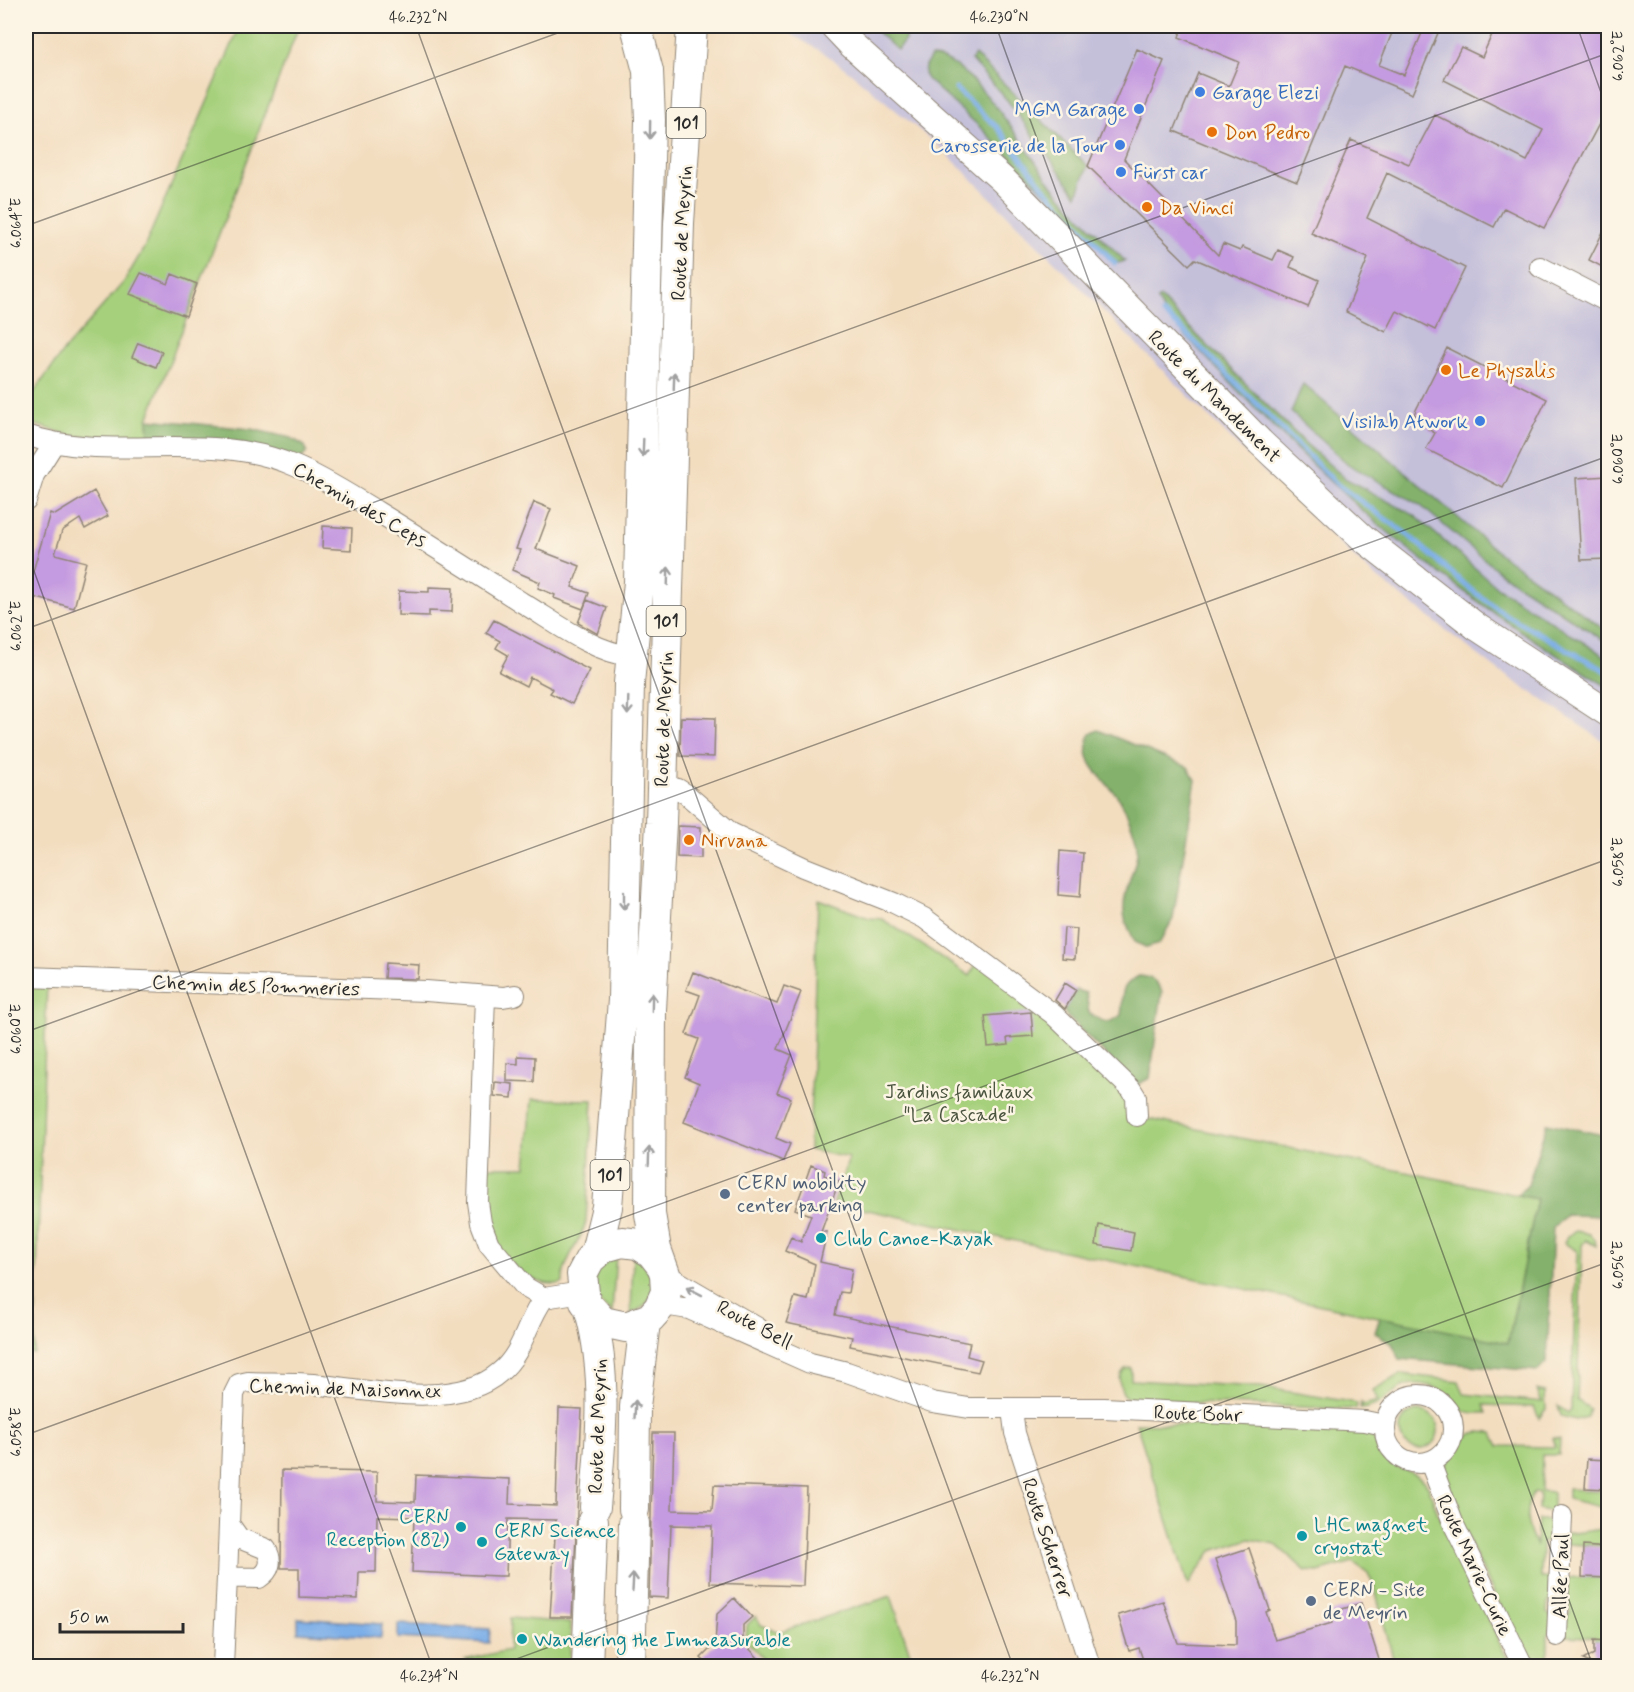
<svg xmlns="http://www.w3.org/2000/svg" width="1634" height="1692" font-family="Mynerve,sans-serif">
<rect width="100%" height="100%" fill="#fcf5e5"/>
<filter id="ink" filterUnits="userSpaceOnUse"><feTurbulence type="fractalNoise" baseFrequency=".0167" numOctaves="2"/><feDisplacementMap in="SourceGraphic" scale="12" xChannelSelector="R" yChannelSelector="G"/><feConvolveMatrix kernelMatrix="1 2 1 2 8 2 1 2 1" color-interpolation-filters="sRGB"/></filter>
<filter id="wash" filterUnits="userSpaceOnUse"><feTurbulence type="fractalNoise" baseFrequency=".008" numOctaves="4" result="noise"/><feDisplacementMap in="SourceGraphic" scale="24" xChannelSelector="R" yChannelSelector="G"/><feGaussianBlur stdDeviation="1.35" result="paint"/><feColorMatrix in="noise" values="0 0 0 0 0 0 0 0 0 0 0 0 0 0 0 0 0 1.4 0 .05"/><feComposite in="paint" operator="in"/></filter>
<g filter="url(#wash)">
<rect width="100%" height="100%" fill="#f3ddbf"/>
<path fill="#c5c0da" d="M777,26h831v718l-109,-73 -128,-98 -115,-109 -315,-316 -90,-75 -27,-20z"/>
<path fill="#a6d07c" stroke="#687e54" stroke-width="1.5" d="M240,26h59l-151,393 1,18 -76,-1 -47,-14v-19l39,-54 59,-67 20,-34z
M818,899l51,19 13,1 88,57 7,-14 58,42 96,92 -2,19 408,84 -29,145 -674,-141 15,-45 -40,-8z
M26,983l21,1 -13,369h-8z
M532,1099l61,1 -7,121c-5,22 -24,39 -23,62 -36,9 -72,-35 -76,-68 -2,-16 0,-32 0,-48h39z
M1576,1231l13,3 6,5 1,7 -10,-6 -4,5 -5,155 13,9 -3,8 -11,3 -15,-4 -3,-10 10,7 3,-4 6,-158 -13,-8 3,-7z
M616,1255l-4,58 -15,-13 -2,-28z
M633,1255c16,10 29,31 14,48 -4,5 -11,8 -16,11z
M1131,1368v12l130,7 96,16 -1,6h-4l-208,-8 -18,-4c-7,-8 -9,-20 -1,-28z
M1401,1374l58,7 5,13 78,8 -5,-12 8,2 1,17 -7,9 -5,-11 -50,-2 3,8c-7,0 -16,1 -23,-2 -20,-11 -16,-25 -46,-27 -26,-1 -31,24 -58,25l1,-7 2,3 15,-4 -5,-11z
M1400 1430a19 19 0 1 1 38 0a19 19 0 1 1-38 0Z
M1136,1423l223,8 12,4 20,30 26,10 11,11 14,39 69,141h-116l-20,-77 -7,-16 -15,-11 -35,10 -12,-1 -31,-27 -25,-5 -38,12 -24,34z
M1478,1432l15,1 6,13 56,1 -3,-9 8,1 -1,16h-17l-1,36 12,1v20l-15,-3 1,-16 -5,-1c-12,18 -7,35 2,53l2,-25h14l-1,21 -9,1 -1,36h13v18l-6,6 -1,11 7,6 -6,17v30h-17c-26,-53 -57,-107 -77,-163 -3,-10 -9,-21 -9,-31 0,-17 17,-37 33,-40z
M1568,1489l40,2v18l-40,-10z
M1608,1528v18l-42,-2 1,-10z
M1582,1577l26,1v63h-13l-1,-4 -31,-1 1,-17 6,-6v-9l-6,-8 1,-18z
M891,1596l23,70h-158l7,-7 -17,-18 1,-16 9,-9 5,9 18,7z
M510,1618l61,5 -1,43h-76l-14,-5 -16,-1 45,-10z"/>
<path fill="#84b26c" stroke="#586e4c" stroke-width="1.5" d="M871,26h17l17,10v4l-8,10z
M975,55l113,111 -11,29 -69,-94 -37,-41z
M931,57c38,-3 96,95 118,124 22,29 51,54 76,80l-7,2 -6,-3 -130,-131 -55,-50 -3,-5 1,-8z
M1160,298l146,146 40,35 68,36 84,73 110,70v29c-97,-59 -191,-125 -275,-203 -58,-54 -113,-112 -167,-169l-9,-15z
M1303,384l196,169 109,79v11l-106,-69 -82,-69 -71,-40 -58,-53z
M148,419l103,10 40,9 14,8 2,6 -5,6 -82,-17 -71,-4z
M1098,730l90,37 8,13 -23,139 -14,25 -12,4 -12,-6c-4,-9 -11,-21 -11,-30 -2,-28 20,-50 11,-77 -4,-12 -10,-28 -17,-38 -15,-20 -40,-35 -28,-63z
M1139,976c13,1 18,5 23,16l-12,86 -14,7 -70,-70 -2,-5 12,-20 10,3 3,20c13,9 19,13 32,2 4,-20 -5,-27 18,-39z
M1547,1123l61,13v80l-42,-1 -13,13 -6,134 -9,9 -138,-12 -9,-17 -16,-9 5,-16 128,26 29,-144 -20,-4 11,-10z"/>
<path fill="#7caee8" stroke="#546c8a" stroke-width="1.5" d="M298,1618l84,6 -1,14 -83,-6z
M398,1624l92,5 -1,14 -91,-5z"/>
<g fill="none" stroke-linecap="round" stroke-linejoin="round">
<path stroke="#7caee8" stroke-width="5" d="M956,89l42,39 47,61 70,74
M1163,313l23,20 152,152 70,50 62,54 36,26 102,57"/>
</g>
<g id="blocks">
<path fill="#c49ae0" d="M1183,26h191l18,7 -13,32 25,10 21,-49h16l-29,68 -67,-28 -48,116 -123,-51 24,-58 31,13 10,-24 -60,-25z
M1493,26h115v81l-64,121 -40,-20 -10,19 -107,-54 -20,45 98,50 -30,62 -38,-19 -11,21 -40,-20 22,-54 -57,-25 40,-93 58,24 26,-49 92,46 16,-31 -99,-50 17,-33 21,10 11,-25z
M1137,49l27,12 -40,98 94,96 5,-11 17,7 2,-4 31,13 5,-10 16,7 -4,10 29,13 -11,27 -113,-48 -6,6 -101,-99z
M1608,222v48l-19,-10z
M141,273l27,11 4,-10 25,10 -11,32 -56,-22z
M138,343l24,9 -6,15 -24,-10z
M1447,348l100,51 -44,89 -77,-39 9,-16 -7,-4 3,-6 -17,-9z
M1608,476v83l-27,1 -5,-82z
M94,491l14,25 -23,13 -5,-10 -18,12 -7,23 31,8 -12,46 -48,-13 24,-82 5,2z
M534,502l17,7 -15,40 44,17 -8,21 17,6 -6,16 -29,-11 1,-3 -17,-7 2,-6 -28,-12 8,-20 -4,-1z
M323,526l29,2 -1,22 -29,-2z
M429,587l24,1 -1,24 -23,-1v5l-31,-1 1,-24 30,1z
M587,600l20,8 -9,26 -20,-11z
M494,620l95,50 -17,34 -22,-11 3,-4 -23,-12 -4,9 -27,-14 9,-17 -12,-7 4,-7 -14,-8z
M681,717l34,1 -1,39 -34,-1z
M678,826l23,1v31l-24,-1z
M1060,851l23,2 -3,44 -22,-2z
M1064,928l13,1 -2,30 -13,-1z
M385,963l34,2 -1,14 -34,-1z
M693,972l84,32 7,-18 17,6 -23,57 14,6 -15,38 14,5 -15,40 14,6 -7,17 -99,-39 15,-39 -14,-6 14,-38 -13,-5 14,-39 -14,-5z
M1065,983l11,7 -11,19 -10,-9z
M1031,1012l2,24 -26,2 1,7 -20,2 -3,-31z
M518,1056l17,1 -1,25 -27,-1v-18l11,1z
M495,1082l18,2 -1,14 -18,-2z
M811,1165l14,6 -1,4 15,6 -18,51h6l-7,30 32,7 -4,24 -8,-1 -5,23 135,28 -3,13 15,4 -4,12 -128,-26 2,-9 -66,-14 9,-26 13,3 7,-36 -30,-13 6,-14 10,5 10,-27 -16,-6z
M1099,1225l35,7 -3,19 -35,-6z
M559,1408l23,1 -10,208h-22l6,-97 -48,-1 -2,57h-8l-86,-4 2,-55 -37,-1 -1,56h-17l-1,27 -59,-2v-29h-18l1,-98 95,2v29l38,1 1,-27 94,4 -1,25 47,2z
M653,1433h21l-2,77 40,1 2,-26 93,3 -4,98 -93,-3 2,-57 -41,-1 -3,73 -19,-1z
M1587,1459l21,1v29l-23,-1z
M1583,1546l25,2v30l-26,-1z
M1249,1548l21,62 -4,2 9,28 57,-17 -2,-10 31,-10 20,63h-236l-6,-18 -10,3 -11,-36 45,-14 15,42 58,2v-24l-21,-62z
M734,1598l18,19 -9,8v17l16,17 -8,7h-42l-8,-8 14,-14 2,-30z
M1594,1640l14,1v25h-11l-14,-6 11,-6z"/>
</g>
</g>
<g filter="url(#ink)">
<use href="#blocks" fill-opacity="0" stroke="#8f8475" stroke-width="1.5"/>
<g fill="none" stroke-linecap="round" stroke-linejoin="round">
<g stroke="#8f8475" stroke-width="22">
<path id="street" d="M1540,267l68,35
M26,435c85,29 182,-7 269,31 29,12 56,30 83,46 49,30 96,60 143,90 34,20 70,49 109,54
M26,501l8,-26 19,-30
M661,787l17,2 8,5 45,39 72,34 91,36 30,15 129,96 78,75 5,8 1,19
M26,977l400,14 77,6 12,-2
M485,996l-7,206 3,21 8,21 36,43 19,11 38,-6
M665,1274l93,54
M659,1308l11,-2 19,3 121,54 37,9 85,30 37,6h135l261,13 19,4
M1385 1429a34 34 0 1 1 68 0a34 34 0 1 1-68 0Z
M1012,1409l3,24 75,233
M1430,1462l24,63 69,141
M227,1577l2,-53
M1557,1636l5,-120
M223,1666l4,-89 32,1c11,-7 14,-17 7,-29l-27,-11 -10,-14 5,-130 5,-10 9,-2c25,1 50,0 74,3 50,6 137,24 178,-13 24,-20 26,-50 44,-74"/>
</g>
<g stroke="#8f8475" stroke-width="29">
<path id="secondary" d="M834,26l17,18 153,137 256,261 103,96 114,89 131,86"/>
</g>
<g stroke="#8f8475" stroke-width="32">
<path id="primary" d="M596,1252l11,-45 16,-207 6,-317 10,-101 11,-462 -2,-49 -12,-45
M662,1266l-10,-13 -14,-9 -16,-2 -18,5 -14,12 -8,15 3,28 18,20 23,5 24,-9 9,-10 7,-16 -1,-18 -9,-25 -6,-35 1,-204 10,-187 18,-600 13,-197
M590,1311c18,63 11,131 5,196
M634,1509l1,-102 10,-85
M587,1666l6,-145
M630,1666l4,-143"/>
</g>
<use href="#street" stroke="#fff" stroke-width="20"/>
<use href="#secondary" stroke="#fff" stroke-width="27"/>
<use href="#primary" stroke="#fff" stroke-width="30"/>
</g>
<defs><path id="oneway-shaft" d="M-6 0H5M1.5-3L5.5 0L1.5 3" fill="none" stroke-width="1.6" stroke-linecap="round" stroke-linejoin="round" transform="scale(1.5)"/></defs>
<g stroke="#a0a0a0">
<use href="#oneway-shaft" transform="translate(650 130) rotate(91)"/>
<use href="#oneway-shaft" transform="translate(674 381) rotate(-88)"/>
<use href="#oneway-shaft" transform="translate(643 448) rotate(92)"/>
<use href="#oneway-shaft" transform="translate(668 576) rotate(-88)"/>
<use href="#oneway-shaft" transform="translate(628 706) rotate(92)"/>
<use href="#oneway-shaft" transform="translate(624 901) rotate(90)"/>
<use href="#oneway-shaft" transform="translate(652 1002) rotate(-89)"/>
<use href="#oneway-shaft" transform="translate(649 1156) rotate(-88)"/>
<use href="#oneway-shaft" transform="translate(694 1291) rotate(-153)"/>
<use href="#oneway-shaft" transform="translate(635 1409) rotate(-87)"/>
<use href="#oneway-shaft" transform="translate(633 1582) rotate(-87)"/>
</g>
</g>
<path fill="none" stroke="#2b2b2b" stroke-width="1.5" stroke-opacity="0.45" d="M416,26l597,1640M996,26l597,1640M1577,26l31,86M26,226l551,-200M26,549l406,1117M26,629l1582,-576M26,1032l1582,-576M26,1435l1582,-576M497,1666l1111,-404M1604,1666l4,-1"/>
<g fill="#3f7fe0" stroke="#fcf5e5" stroke-width="2">
<circle cx="1200" cy="92" r="6"/>
<circle cx="1139" cy="109" r="6"/>
<circle cx="1120" cy="145" r="6"/>
<circle cx="1121" cy="172" r="6"/>
<circle cx="1480" cy="421" r="6"/>
</g>
<g fill="#e8710a" stroke="#fcf5e5" stroke-width="2">
<circle cx="1212" cy="132" r="6"/>
<circle cx="1147" cy="207" r="6"/>
<circle cx="1446" cy="370" r="6"/>
<circle cx="689" cy="840" r="6"/>
</g>
<g fill="#5c6f8a" stroke="#fcf5e5" stroke-width="2">
<circle cx="725" cy="1194" r="6"/>
<circle cx="1311" cy="1601" r="6"/>
</g>
<g fill="#0f9aa8" stroke="#fcf5e5" stroke-width="2">
<circle cx="821" cy="1238" r="6"/>
<circle cx="461" cy="1527" r="6"/>
<circle cx="1302" cy="1536" r="6"/>
<circle cx="482" cy="1542" r="6"/>
<circle cx="522" cy="1639" r="6"/>
</g>
<g text-anchor="middle" stroke-width="5" stroke-linejoin="round" paint-order="stroke">
<g fill="#fcf5e5" stroke="#6a6863" stroke-width="1.5">
<rect x="666.5" y="108" width="39" height="30" rx="4.5"/>
<rect x="646.5" y="606" width="39" height="30" rx="4.5"/>
<rect x="590.5" y="1160" width="39" height="30" rx="4.5"/>
</g>
<g font-size="18" font-weight="bold" fill="#2b2b2b">
<text x="686" y="129">101</text>
<text x="666" y="627">101</text>
<text x="610" y="1181">101</text>
</g>
<g font-size="20" fill="#366cbe" stroke="#fcf5e5" text-anchor="end">
<text x="1212" y="99" text-anchor="start">Garage Elezi</text>
<text x="1127" y="116">MGM Garage</text>
<text x="1108" y="152">Carosserie de la Tour</text>
<text x="1133" y="179" text-anchor="start">Fürst car</text>
<text x="1468" y="428">Visilab Atwork</text>
</g>
<g font-size="20" fill="#c56008" stroke="#fcf5e5" text-anchor="start">
<text x="1224" y="139">Don Pedro</text>
<text x="1159" y="214">Da Vinci</text>
<text x="1458" y="377">Le Physalis</text>
<text x="701" y="847">Nirvana</text>
</g>
<g font-size="20" fill="#2b2b2b" stroke="#fcf5e5">
<text transform="translate(681 233) rotate(-87)" y="7">Route de Meyrin</text>
<text transform="translate(1215 396) rotate(45)" y="7">Route du Mandement</text>
<text transform="translate(360 504) rotate(30)" y="7">Chemin des Ceps</text>
<text transform="translate(663 719) rotate(-88)" y="7">Route de Meyrin</text>
<text transform="translate(256 985) rotate(2)" y="7">Chemin des Pommeries</text>
<text transform="translate(755 1324) rotate(28)" y="7">Route Bell</text>
<text transform="translate(345 1388) rotate(2)" y="7">Chemin de Maisonnex</text>
<text transform="translate(1198 1413) rotate(2)" y="7">Route Bohr</text>
<text transform="translate(597 1426) rotate(-88)" y="7">Route de Meyrin</text>
<text transform="translate(1048 1538) rotate(72)" y="7">Route Scherrer</text>
<text transform="translate(1475 1565) rotate(65)" y="7">Route Marie-Curie</text>
<text transform="translate(1560 1576) rotate(-88)" y="7">Allée Paul</text>
</g>
<g font-size="20" fill="#4a543f" stroke="#fcf5e5">
<text x="959" y="1098">Jardins familiaux<tspan x="959" dy="23">"La Cascade"</tspan></text>
</g>
<g font-size="20" fill="#4e5e75" stroke="#fcf5e5" text-anchor="start">
<text x="737" y="1189">CERN mobility<tspan x="737" dy="23">center parking</tspan></text>
<text x="1323" y="1596">CERN - Site<tspan x="1323" dy="23">de Meyrin</tspan></text>
</g>
<g font-size="20" fill="#0d838f" stroke="#fcf5e5" text-anchor="start">
<text x="833" y="1245">Club Canoe-Kayak</text>
<text x="449" y="1523" text-anchor="end">CERN<tspan x="449" dy="23">Reception (82)</tspan></text>
<text x="1314" y="1531">LHC magnet<tspan x="1314" dy="23">cryostat</tspan></text>
<text x="494" y="1537">CERN Science<tspan x="494" dy="23">Gateway</tspan></text>
<text x="534" y="1646">Wandering the Immeasurable</text>
</g>
</g>
<rect width="1634" height="1692" fill="none" stroke="#fcf5e5" stroke-width="66"/>
<path d="M60 1623v9h123v-9" fill="none" stroke="#2b2b2b" stroke-width="3"/>
<text x="69" y="1623" font-size="18" fill="#2b2b2b" stroke="#fcf5e5" stroke-width="4.5" paint-order="stroke">50 m</text>
<rect x="33" y="33" width="1568" height="1626" fill="none" stroke="#2b2b2b" stroke-width="2"/>
<g font-size="15" text-anchor="middle" fill="#2b2b2b">
<text x="418" y="22">46.232°N</text>
<text x="999" y="22">46.230°N</text>
<text transform="translate(1618 56) rotate(-90)" y="5">6.062°E</text>
<text transform="translate(16 223) rotate(-90)" y="5">6.064°E</text>
<text transform="translate(1618 459) rotate(-90)" y="5">6.060°E</text>
<text transform="translate(16 626) rotate(-90)" y="5">6.062°E</text>
<text transform="translate(1618 862) rotate(-90)" y="5">6.058°E</text>
<text transform="translate(16 1029) rotate(-90)" y="5">6.060°E</text>
<text transform="translate(1618 1265) rotate(-90)" y="5">6.056°E</text>
<text transform="translate(16 1432) rotate(-90)" y="5">6.058°E</text>
<text x="429" y="1681">46.234°N</text>
<text x="1010" y="1681">46.232°N</text>
</g>
</svg>
